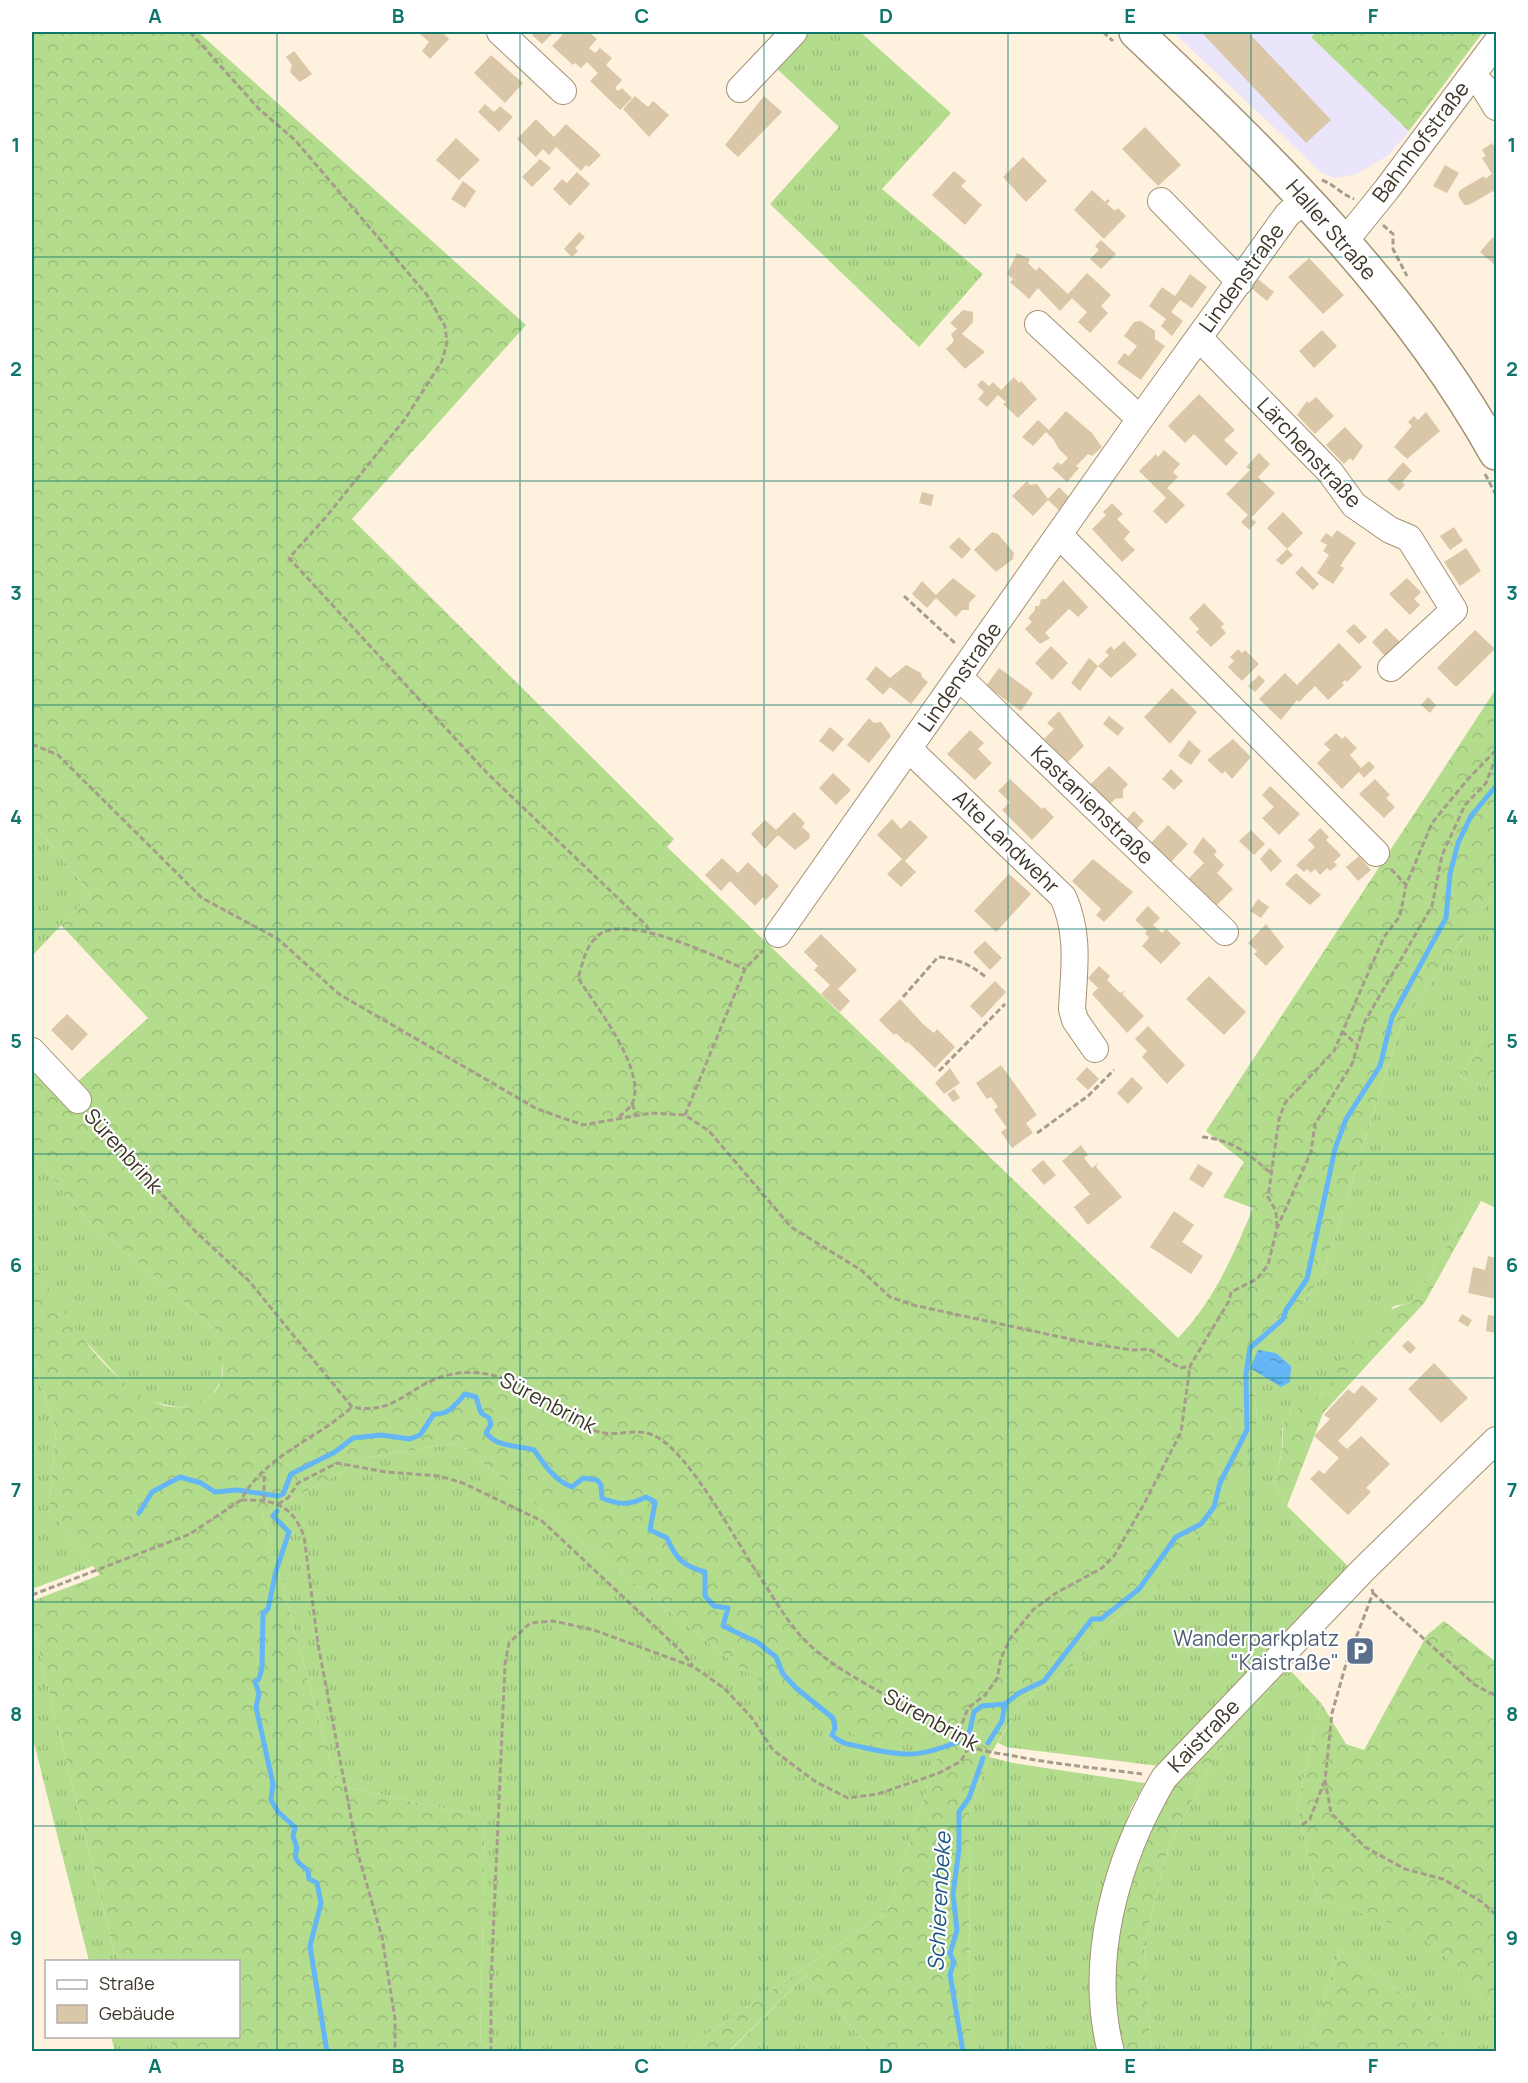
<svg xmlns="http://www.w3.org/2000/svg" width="1528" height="2083" font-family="Manrope,sans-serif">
<defs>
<pattern id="grass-tufts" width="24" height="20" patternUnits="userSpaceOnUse" patternTransform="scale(1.5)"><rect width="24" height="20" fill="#b3dc8d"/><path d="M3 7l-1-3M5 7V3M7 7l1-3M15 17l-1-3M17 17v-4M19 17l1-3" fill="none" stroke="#9bbd7a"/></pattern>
<pattern id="forest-crowns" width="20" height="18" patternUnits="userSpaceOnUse" patternTransform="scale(1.5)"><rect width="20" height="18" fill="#b3dc8d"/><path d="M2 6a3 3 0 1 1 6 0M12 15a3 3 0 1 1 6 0" fill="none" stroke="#9bbd7a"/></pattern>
<pattern id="water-ripples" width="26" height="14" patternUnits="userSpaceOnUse" patternTransform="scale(1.5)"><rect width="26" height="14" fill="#64b6f6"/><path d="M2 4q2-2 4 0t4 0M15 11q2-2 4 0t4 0" fill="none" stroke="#5495c7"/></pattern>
</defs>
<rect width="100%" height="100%" fill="#fef1de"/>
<path fill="#ebe5fb" d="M1173,32h144l-6,5 98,94 -20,24 -32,19 -21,4 -13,-4z"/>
<path fill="url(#grass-tufts)" d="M806,32h54l91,81 -69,76 101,85 -64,73 -149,-143 69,-77 -64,-60z
M32,822l59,72 -59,62z
M1496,891v127l-36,59 36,13v118l-15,-7 -12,5 -41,74 -18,23 -16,3 -68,84 -14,13 -21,10 -9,16v21l-8,33 13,23 64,63 -192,197 -152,-19 -9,-4 22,-39 59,-43 23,-32 54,-39 101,-171 -4,-42 70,-103 78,-249z
M32,1153l55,66 130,112 7,24 -3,26 -9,14 -16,11 -19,1 -24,-5 -22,-11 -63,-69 -36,-61z
M32,1353l24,78 -7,78 44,57 -61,23z
M458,1443l285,227 201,67 -57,175 -205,139h-202l5,-234 -148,-32 -74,-270 106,-58z
M32,1623l82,328 7,10h-32l-57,-226z
M1288,1668l33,35 -24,104 21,91 96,32 44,38 38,54v29h-37l-33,-41 -86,-60 -33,101h-156l-7,-107 24,-96 48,-93z
M989,1757l24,6 132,20 -14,25 -19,54 -12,189h-120l-10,-13 -1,-224z
M806,1975l67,76 -144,1z
M111,2037h56l10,14h-62z"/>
<path fill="url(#forest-crowns)" d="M32,32h166l328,293 -174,194 322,320 -7,8 511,491c36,-37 55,-82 75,-130l-30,-11 21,-35 -38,-31 290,-442v202l-95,134 -78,249 -70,103 4,42 -5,37 -29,52 -67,82 -54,39 -23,32 -59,43 -31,53 -20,57 1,224 10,13h-107l-67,-76 -77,76h-47l205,-139 57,-175 -68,10 -133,-77 -285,-227 -89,14 -106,58 74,270 148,32 -5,234h-303l-10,-14 71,-1v-74l-117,-1 -7,-10 -82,-328v-22l68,-26 -51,-66 7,-78 -24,-78v-92c28,47 108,183 176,137 22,-15 15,-45 9,-67l-130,-112 -55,-66v-117l42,49 74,-67 -87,-93 30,-31 -59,-72z
M1317,32h166l-74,99 -98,-94z
M1496,1018v72l-36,-13z
M1481,1201l-56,101 -102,111 -36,93 -13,-23c2,-11 6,-21 8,-32 2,-11 -2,-21 4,-31 8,-14 29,-17 40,-30 8,-10 11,-23 18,-33 16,-24 37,-48 66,-54l18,-23 41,-74z
M1444,1621l52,41v360l-38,-54 -44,-37 -96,-33 -21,-91 24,-104 25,41 18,6 63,-115z
M1288,1668l-72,87 -48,93 -24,96 7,107 -30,1 -4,-20 -3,-62 5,-42 14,-63 40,-81z
M1340,1950l86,60 33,41h-152z"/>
<path fill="url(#water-ripples)" d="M1258,1350l18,3 15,13 -1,16 -9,5 -31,-19z"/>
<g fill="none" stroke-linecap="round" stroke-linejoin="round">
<path stroke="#64b6f6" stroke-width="5" d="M277,1511l-4,5 16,16 -13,39 -8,38 -5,4 -1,55 -3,11 -4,2 4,13 -3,13 17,77 -2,16 7,12 17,15 -2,9 4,12c-5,13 3,15 11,23l1,8 8,4 4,20 -11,43 17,106
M139,1513l13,-21 28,-15 21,6 14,9 22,-2 41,6 5,-2 8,-20 44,-22 18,-14 28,-3 29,4 10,-4 14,-21c15,1 21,-9 31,-20l11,3 5,16 8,5 2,6 -5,9c12,15 31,12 48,17 10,14 21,31 38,37l11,-9 14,2 4,5 1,13c18,7 26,8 44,-1l9,5 -5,28 17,8c9,21 16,28 38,34v24l9,10 14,2 -5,18 34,16 19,15 7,17 13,14 37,30 2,10 -3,7c11,11 20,9 34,13 41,9 52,9 92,-6
M969,1734l5,-22 8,-6 23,-2 14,-11 25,-12 48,-62h9l38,-30 37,-52 25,-13 13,-17 6,-24 27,-53 -1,-57 4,-25 33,-29 3,-9 21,-31 28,-130 11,-30 34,-53 12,-49 54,-99 4,-44 8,-31 13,-27 25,-30
M988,1743l14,-22 3,-17
M963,2052l-13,-78 4,-12 -4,-8 7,-24 -4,-36 6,-45v-37l10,-14 14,-40"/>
</g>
<path fill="#dac7a8" d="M418,32h24l7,7 -19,20 -8,-8 7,-9z
M536,32h14l2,2 -10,10 -10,-9z
M565,32h24l8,7 -8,9 6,5 5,-5 12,10 -6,7 16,15 -7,8 3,3 4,-3 10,10 -12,12 -30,-29 8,-8 -11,-11 -6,6 -6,-5 -2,2 -21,-19z
M1201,32h47l83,88 -25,23z
M294,51l18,23 -12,8 -10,-10 2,-7 -6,-8z
M491,55l32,28 -18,20 -31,-30z
M635,96l13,11 5,-6 16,14 -20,22 -26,-28z
M764,96l18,16 -44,45 -13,-12z
M485,104l9,8 6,-6 13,11 -14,15 -21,-20z
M536,119l18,18 12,-13 35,31 -12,12 -3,-2 -5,6 -25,-24 -7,8 -6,-6 -7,8 -19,-18z
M1145,127l36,38 -23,21 -36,-37z
M456,138l24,22 -21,20 -23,-20z
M1492,143l4,7v47l-3,-6 -24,14h-5l-6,-10 2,-5 24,-14 1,3 7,-5 -10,-16 4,-2 -4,-6z
M1023,157l24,24 -21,21 -23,-25z
M540,159l11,9 -19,19 -10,-10z
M1445,165l14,8 -12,20 -14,-7z
M954,171l12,10 -5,5 21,19 -17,20 -33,-30z
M577,172l13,12 -20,22 -17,-17 9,-10 5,4z
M463,181l13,10 -11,17 -14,-9z
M1092,190l13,12 3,-3 2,2 -3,3 8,7 3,-3 8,8 -22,23 -30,-29z
M579,232l6,5 -10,11 3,3 -6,6 -8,-8z
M1493,237l3,3v26l-16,-14z
M1101,240l15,14 -15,15 -11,-10 9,-9 -4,-4z
M1017,253l13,6 -2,4 8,8 3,-4 29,27 19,-21 24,22 -10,11 7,7 -18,20 -12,-11 9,-10 -15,-14 -12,13 -22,-23 -9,11 -19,-17 3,-3 -6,-5z
M1309,258l35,37 -21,19 -35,-37z
M1190,274l17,13 -15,21 -12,-8 -9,12 12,9 -11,15 -11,-10 5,-7 -17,-13 13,-19 13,9z
M1258,279l16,13 -7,9 -16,-13z
M963,310l10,2v10l-11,12 23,18 -20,17 -19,-20 8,-8 -3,-7 6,-5 -7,-6z
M1141,321l14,10v8l10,7 -24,34 -24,-17 7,-10 5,3 8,-10 -13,-10 10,-14z
M1322,330l15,16 -23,22 -15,-17z
M1014,377l5,6 2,-2 16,18 -19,19 -15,-14 3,-2 -8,-7 -11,12 -9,-8 6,-7 -7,-7 5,-5 7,6 4,-4 8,8z
M1199,394l36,36 -11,10 14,13 -12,13 -32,-32 -9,9 -17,-17z
M1316,397l18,19 -19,18 -18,-19 10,-14 2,2z
M1066,411l26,22 10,14 -10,9 -4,-2 -12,12 3,2 -12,14 -15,-14 6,-6 3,3 7,-7 -10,-10 -4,-8 -8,-8 -13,14 -11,-9 16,-17 11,10z
M1426,412l14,19 -33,28 -13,-12 18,-21 -4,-4 6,-6 4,4z
M1345,427l18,19 -10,15 -3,-3 -6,6 -18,-19z
M1164,450l16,14 -7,8 5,5 -11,11 18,17 -19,19 -13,-13 13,-13 -27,-27 17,-17 2,3z
M1259,453l11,11 -12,13 17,16 -24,25 5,4 -7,8 -8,-8 7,-7 -22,-21 24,-24 -4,-3z
M1403,462l9,9 -10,11 3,3 -6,6 -12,-11z
M1027,481l3,4 7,-1 11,15 11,-12 12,12 -9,14 -14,-13 -15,16 -21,-20z
M922,492l12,3 -3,11 -12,-3z
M1112,503l11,11 -6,5 13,13 -6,7 11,11 -13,12 -30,-33 14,-14 -3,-3z
M1283,512l20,21 -16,16 -20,-21z
M1454,527l9,14 -13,9 -10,-14z
M1337,530l19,13 -16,23 4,2 -11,16 -16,-11 12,-18 -6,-4 4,-6 -7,-4 6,-8 6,4z
M992,532l6,2 16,19 -1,6 -17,13 -22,-22z
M959,537l12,12 -9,10 -13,-12z
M1466,548l15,23 -21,15 -16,-24z
M1287,549l6,6 -11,10 -6,-5z
M1302,566l17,18 -6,6 -18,-17z
M953,578l23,18 -7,7v7h-7l-6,7 -20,-19 -9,10 -15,-14 10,-13 14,14z
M1407,578l14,14 -7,7 6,6 -10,10 -21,-21z
M1063,580l25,27 -10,10 -9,-8 -24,24 5,5 -10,6 -15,-15 7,-7 -4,-4 7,-8v-4h4l2,-7h5z
M1204,603l20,21 -3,3 5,6 -15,14 -15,-15 3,-3 -10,-11z
M1354,624l13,13 -8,7 -13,-13z
M1386,628l14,14 -15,14 -13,-14z
M1475,630l20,19 -39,38 -19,-19z
M1124,641l13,14 -26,23 -13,-12 11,-11 -4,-3 6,-6 3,4z
M1339,643l23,24 -15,15 -2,-2 -3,3 2,2 -16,15 -13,-14 -16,16 -2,-2 -16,20 -22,-21 26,-26 12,12z
M1051,646l17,17 -16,17 -17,-17z
M1238,649l4,4 3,-3 14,14 -17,17 -14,-14 6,-6 -4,-4z
M1089,658l9,8 -18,25 -9,-8z
M906,665l15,8 1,4 6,5 -17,22 -21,-17 -7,8 -17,-16 10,-13 14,12z
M999,668l34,25 -12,18 -35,-25z
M1259,675l6,6 -10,11 -7,-6z
M1172,688l25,24 -27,32 -26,-27z
M1428,697l8,8 -6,8 -9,-8z
M1059,711l25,35 -16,16 -24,-23 10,-10 -7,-6z
M1109,716l15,12 -6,8 -15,-12z
M869,718l5,5 7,-1 10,14 -22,27 -22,-18z
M830,727l14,12 -11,13 -14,-11z
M970,730l14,13 -6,6 14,14 -17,17 -28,-26z
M1336,733l6,6 3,-3 12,12 -7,7 11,13 8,-7 6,6 -11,11 -5,-6 -17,17 -25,-26 13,-13 -6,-6z
M1233,739l18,18 -19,22 -7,-8 -3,3 -15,-14z
M1189,740l12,11 -10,14 -13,-9z
M1109,766l19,18 -5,6v8l-8,1 -5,5 -20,-19z
M1171,769l12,12 -9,9 -12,-11z
M833,773l18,17 -15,15 -17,-17z
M1010,779l32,30 2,-2 10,10 -22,23 -30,-30 8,-8 -12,-11z
M1375,779l15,16 -4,3 9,9 -11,11 -25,-24z
M1270,786l30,28 -21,21 -17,-17 12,-11 -12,-12z
M1134,811l10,10 -13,13 -10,-9z
M794,812l11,11 -3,4 8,7 -1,5 -14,11 -17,-15 -13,14 -14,-15 14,-14 11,10z
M892,819l9,10 9,-9 18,17 -23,24 11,11 -15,15 -14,-13 15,-15 -25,-24z
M1168,825l20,19 -18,19 -20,-19z
M1320,828l9,9 -3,3 15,15 -7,7 3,3 -7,6 -3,-3 -7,7 -5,-6 -4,4 -4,-4 -3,3 -8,-7 19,-18 -7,-7z
M1251,830l14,14 -11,11 -15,-14z
M1203,837l14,14 -3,4 10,10 -7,8 16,16 -17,17 -28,-27 16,-16 -11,-11z
M1270,848l12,13 -11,11 -11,-13z
M1359,856l12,14 -13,11 -12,-14z
M722,858l16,15 10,-11 15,15 3,-4 13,13 -13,14 -3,-3 -8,9 -25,-25 -9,10 -16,-16z
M1093,859l40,33 -29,30 -8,-7 5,-6 -29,-28z
M1296,873l25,22 -11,10 -25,-21z
M1009,874l22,20 -35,38 -22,-21z
M1258,899l11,8 -8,11 -11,-7z
M1148,906l12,12 -7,7 9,8 4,-4 15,14 -20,21 -19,-18 7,-8 -4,-5 2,-2 -12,-11z
M1266,924l18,23 -18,19 -12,-12 3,-3 -9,-8z
M821,934l36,36 -19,19 12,12 -10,11 -19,-18 9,-9 -16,-15 4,-4 -14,-14z
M985,941l17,17 -12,12 -17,-18z
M1099,966l11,10 -3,4 13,13 6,-3 -4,4 22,22 -17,17 -35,-39 6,-6 -10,-10z
M1209,976l37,36 -22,23 -38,-36z
M995,981l11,11 -24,26 -12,-12z
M900,999l24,26 10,8 3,-4 18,18 -20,21 -27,-26 -2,1 -10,-10 -2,2 -15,-15z
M67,1014l21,20 -16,17 -21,-21z
M1148,1026l37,39 -18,19 -25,-27 5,-6 -12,-12z
M1001,1065l36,50 -11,8 7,10 -21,15 -11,-16 6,-4 -13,-18 4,-3 -7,-10 -4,2 -11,-16z
M1087,1067l12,12 -11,11 -12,-11z
M950,1068l10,15 -16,11 -9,-11z
M1132,1077l11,11 -15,16 -11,-11z
M954,1089l6,9 -7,4 -6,-8z
M1081,1145l7,10 -4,3 8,10 6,-5 -2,4 26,30 -34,28 -14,-18 16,-13 -28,-33z
M1043,1160l13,15 -12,10 -13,-15z
M1198,1164l15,9 -10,15 -14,-9z
M1174,1211l20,14 -12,17 21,14 -12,18 -41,-27z
M1488,1256l8,2v41l-28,-6 5,-26 12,3z
M1462,1314l10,6 -4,7 -10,-6z
M1488,1315l8,1v17l-10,-2z
M1408,1340l8,8 -6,6 -8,-8z
M1434,1363l34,35 -27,25 -33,-34z
M1362,1385l16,14 -40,42 9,8 14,-13 29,28 -24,24 5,4 -23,23 -38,-36 9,-9 5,4 15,-16 -25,-22 16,-17 -6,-4 24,-26 6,5z"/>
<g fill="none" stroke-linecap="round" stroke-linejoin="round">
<g stroke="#a49174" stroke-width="28">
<path id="minor" d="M500,32l63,59
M1471,77l12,9 13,21
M740,89l54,-57
M1161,201l79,81
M1345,241l42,-52 109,-146
M1038,324l102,95
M1199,338l131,134 24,33 36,25 19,8 45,72 -63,58
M1060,536l316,317
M960,678l265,254
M910,750l153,147c17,37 11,73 9,112l3,11 20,29
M778,934l362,-515 147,-204 19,-17
M32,1051l46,49
M1111,2052c-24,-93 6,-194 53,-274l199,-208 133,-130"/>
</g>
<g stroke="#a49174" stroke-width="36">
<path id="major" d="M1136,32c134,127 269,258 360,421"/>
</g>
<path stroke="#a79c8c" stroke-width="3" stroke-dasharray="6 3" stroke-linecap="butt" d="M190,32l69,77 36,31 132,155 18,31 2,16 -5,19 -37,58 -79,98 -37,41 198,215 159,152 4,7
M1103,32l10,9
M1322,180c13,5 19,14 32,19
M1383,225l10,9v15l14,27
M1485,474l11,21
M904,596l52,48
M32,744l26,11 144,143 76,41 61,55 198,115 46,16 68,-12 34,2 24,16 82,96 70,43 29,27 23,8 180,39 39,6 17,-1 31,19 10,-2
M1391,869l15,16
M903,997l35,-40c21,2 33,8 49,21
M1342,1031l14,13
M939,1071l66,-67
M632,1104l5,12
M90,1115l106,117 53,49 103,126c47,9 57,-25 101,-33 63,-11 91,38 143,57 22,8 40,-6 61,6 34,19 76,99 99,134 14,21 27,44 43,63 22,26 57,44 86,61 23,13 52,21 73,37 5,4 8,11 13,14 11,6 26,7 38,9 43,9 88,13 133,19
M685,1115l60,-146 18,-19
M619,1117c4,-4 10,-8 13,-13 16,-33 -37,-99 -54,-126 5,-16 8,-34 22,-44 29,-20 116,23 145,35
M1037,1133l51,-37 26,-26
M1202,1137c32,3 46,17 70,37
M1277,1227l-1,-16 -8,-14 11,-78 6,-16 49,-52 50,-114 16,-21 6,-31 26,-62 36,-44 28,-29
M241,1500c33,0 50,3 63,36l14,108 40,210 24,83 13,82v33
M264,1500v-28
M278,1504l10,-6 10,-15 39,-20 49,9 53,4 24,7 79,38 140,131 11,14
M1372,1589l1,4 -27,71 -14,49 -7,67 6,33 34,34 40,22 38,10 39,23 14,13
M1373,1593l102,92 21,11
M32,1595l158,-61 51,-34c24,-45 76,-61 111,-93
M959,1732l9,-24 17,-13 12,-16 4,-21 10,-21 22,-27 23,-17 46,-25 12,-12 29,-50 38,-74 9,-66 39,-65 2,-9 26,-13 11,-14 9,-37 34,-76 4,-28 37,-60 13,-43 67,-115 10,-51 23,-50 21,-22 10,-26
M1302,1825l8,-6 14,-37
M491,2052v-69l14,-319 4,-21 21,-20 23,-2 41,9 100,37 31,22 27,29 21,32 43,32 32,16 30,-4 61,-21 22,-12 9,-16"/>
<use href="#minor" stroke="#fff" stroke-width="26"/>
<use href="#major" stroke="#fff" stroke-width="33"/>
</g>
<path fill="none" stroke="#0f766e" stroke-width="1.5" stroke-opacity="0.55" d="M277,32v2020M520,32v2020M764,32v2020M1008,32v2020M1251,32v2020M32,257h1464M32,481h1464M32,705h1464M32,929h1464M32,1154h1464M32,1378h1464M32,1602h1464M32,1826h1464"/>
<defs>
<g id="parking-square" transform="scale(1.5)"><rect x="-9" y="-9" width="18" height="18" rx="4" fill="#5c6f8a" stroke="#fff"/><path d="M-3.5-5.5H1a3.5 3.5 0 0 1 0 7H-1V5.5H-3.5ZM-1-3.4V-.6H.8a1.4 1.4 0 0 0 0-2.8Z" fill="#fff"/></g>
</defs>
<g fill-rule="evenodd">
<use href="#parking-square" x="1360" y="1651"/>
</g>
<g text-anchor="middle" stroke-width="4.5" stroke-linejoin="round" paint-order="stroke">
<g font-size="21" fill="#3d3528" stroke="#fff">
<text transform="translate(1421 142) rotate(-53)" y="7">Bahnhofstraße</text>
<text transform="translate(1331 230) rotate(49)" y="7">Haller Straße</text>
<text transform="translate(1242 278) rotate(-54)" y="7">Lindenstraße</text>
<text transform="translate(1309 453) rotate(47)" y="7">Lärchenstraße</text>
<text transform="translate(960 677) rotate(-55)" y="7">Lindenstraße</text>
<text transform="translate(1092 805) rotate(44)" y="7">Kastanienstraße</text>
<text transform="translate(1006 842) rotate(44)" y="7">Alte Landwehr</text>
<text transform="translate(123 1151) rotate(48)" y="7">Sürenbrink</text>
<text transform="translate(548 1403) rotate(28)" y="7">Sürenbrink</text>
<text transform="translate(931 1720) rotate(29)" y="7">Sürenbrink</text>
<text transform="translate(1204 1736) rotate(-46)" y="7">Kaistraße</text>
</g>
<g font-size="21" fill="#4e5e75" stroke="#fff" text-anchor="end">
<text x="1339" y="1646">Wanderparkplatz<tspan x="1339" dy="24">"Kaistraße"</tspan></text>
</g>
<g font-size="22" font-style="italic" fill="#1c5781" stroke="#fff">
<text transform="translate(939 1902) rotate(-87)" y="8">Schierenbeke</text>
</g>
</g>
<rect width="1528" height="2083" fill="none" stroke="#ffffff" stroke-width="66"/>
<rect x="45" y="1960" width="195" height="78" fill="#ffffff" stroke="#b1aea9" stroke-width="1.5"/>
<rect x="57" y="1980" width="30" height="9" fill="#ffffff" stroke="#b1aea9" stroke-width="1.5"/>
<text x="99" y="1990" font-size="18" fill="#3d3528">Straße</text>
<rect x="57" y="2005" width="30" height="18" fill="#dac7a8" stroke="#b1aea9" stroke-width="1.5"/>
<text x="99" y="2020" font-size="18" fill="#3d3528">Gebäude</text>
<rect x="33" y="33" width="1462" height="2017" fill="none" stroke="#0f766e" stroke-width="2"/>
<g font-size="20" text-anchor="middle" font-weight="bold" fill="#0f766e">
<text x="155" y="23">A</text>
<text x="398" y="23">B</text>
<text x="642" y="23">C</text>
<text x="886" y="23">D</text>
<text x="1130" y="23">E</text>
<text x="1373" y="23">F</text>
<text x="16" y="152">1</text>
<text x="1512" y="152">1</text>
<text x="16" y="376">2</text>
<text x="1512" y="376">2</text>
<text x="16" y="600">3</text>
<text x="1512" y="600">3</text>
<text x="16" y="824">4</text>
<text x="1512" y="824">4</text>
<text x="16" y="1048">5</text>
<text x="1512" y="1048">5</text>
<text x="16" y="1272">6</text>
<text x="1512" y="1272">6</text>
<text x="16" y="1497">7</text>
<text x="1512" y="1497">7</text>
<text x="16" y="1721">8</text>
<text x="1512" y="1721">8</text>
<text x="16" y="1945">9</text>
<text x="1512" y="1945">9</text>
<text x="155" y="2073">A</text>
<text x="398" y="2073">B</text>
<text x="642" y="2073">C</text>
<text x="886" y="2073">D</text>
<text x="1130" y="2073">E</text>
<text x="1373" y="2073">F</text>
</g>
</svg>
